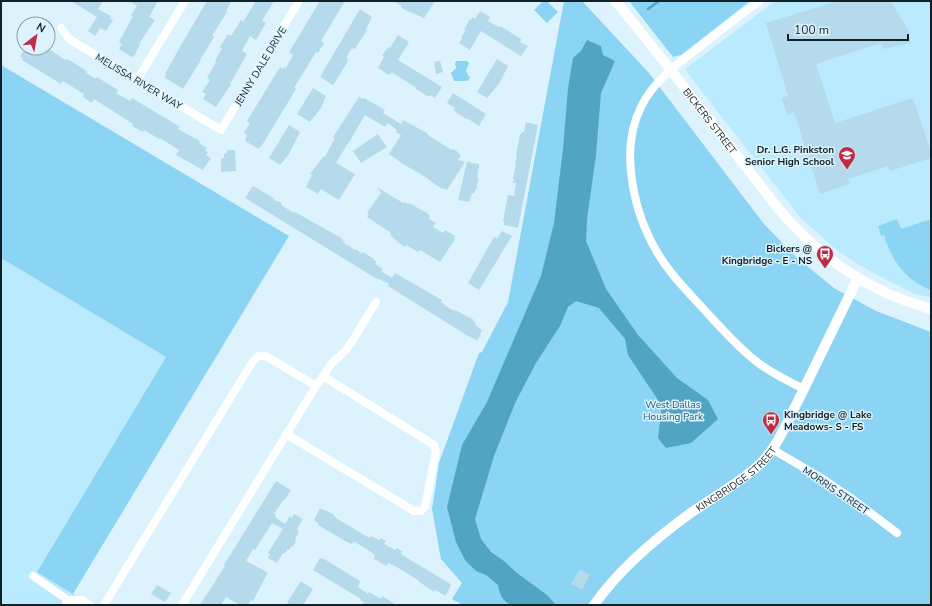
<svg xmlns="http://www.w3.org/2000/svg" width="932" height="606" font-family="'Nunito Sans',sans-serif">
<rect width="100%" height="100%" fill="#dcf3fd"/>
<path fill="#baeafe" d="M775,1h156v296l-14,-2 -36,-18 -27,-15 -21,-15 -33,-30 -87,-111 -28,-37z
M1,258l165,99 -129,215 44,26 -4,7h-76z"/>
<path fill="#8bd4f3" d="M543,1h4l11,11 -11,11 -13,-13z
M564,1h18l67,72 115,151 32,33 38,31 42,23 55,21v273h-468l-11,-6 10,-16 -21,-24 -9,-50 7,-46 40,-110 3,-1 26,-50z
M629,1h121l-69,54 -8,2z
M456,61h11l2,2 -3,8 4,7 -3,3h-13l-3,-8 5,-5 -1,-4z
M1,65l288,171 -216,358 -36,-22 129,-215 -165,-99z
M897,219l4,10 30,-10v71c-25,-9 -40,-30 -47,-55l-3,1 -3,-10z"/>
<path fill="#51a4c4" d="M587,40l14,6 2,9 12,6 -14,32 -5,62 -9,64 -1,22 20,48 32,46 39,43 31,22 10,19 -27,24 -25,5 -8,-10 4,-32 -34,-51 -3,-16 -26,-31 -23,-7 -8,6 -8,19 -24,37 -20,38 -22,55 -19,63 6,20 10,13 13,9 13,12 30,22 9,10c-9,0 -38,1 -45,0 -8,-3 -12,-12 -13,-20l-12,-10 -10,-4 -11,-11 -9,-18 -9,-35 15,-62 25,-43 54,-126 13,-53 9,-74 5,-61 5,-30 8,-7z"/>
<g fill="none" stroke-linecap="round" stroke-linejoin="round">
<path stroke="#51a4c4" stroke-width="2.5" d="M648,9l11,-8"/>
</g>
<path fill="#b4daeb" d="M71,1h32l-5,8 13,7 -1,2 3,2 -7,11 -6,-3 -5,8 -7,-5 9,-14z
M129,1h29l-9,16 6,3 -16,24 1,1 -6,11 -2,1 -13,-8 3,-5 -3,-2 14,-26 -2,-1 6,-9z
M207,1h25l-6,10 1,1 -15,24 2,1 -14,23h1l-18,29 -19,-12 2,-2 -1,-1 16,-29z
M256,1h18l-11,18 -1,2 4,2 -10,17 -6,-4 -8,15 5,3 -17,30h1l-15,23 -13,-8 3,-5 -4,-2 8,-12 -3,-2 9,-16 -1,-1 7,-13 -2,-1 8,-13 3,2 10,-16 2,2z
M320,1h25l-24,40 3,2 -6,10 -2,-1 -22,36 2,1 -6,10 -29,48 -1,-1 -1,3 -14,-8 2,-6 -3,-2 6,-10 -3,-2 33,-54 3,2 1,-2 2,1 7,-13 -4,-3z
M393,1h42l-11,17 -23,-10 1,-2z
M838,1h53l19,32 -2,1 3,9 -28,6 -2,-6 -65,21 19,59 78,-25 18,54v6l-41,13 -2,-5 -40,13 1,5 -29,10 -26,-82 -7,3 -5,-17 6,-2 -22,-73z
M360,9l12,8 -6,12 1,1 -12,19 -3,-1 -6,10 2,1 -1,4 -14,22 -13,-8z
M480,11l10,6 -2,4 11,6 1,-1 7,4 14,9 -1,3 8,4 -7,10 -40,-25 -11,19 -11,-7 3,-4 -1,-1 4,-7 -1,-1 6,-11 1,1 2,-3 2,2z
M398,35l11,7 -11,18 44,27 -7,11 -5,-3 -1,2 -13,-8v-1l-24,-16 -3,3 -11,-7 6,-11 -2,-1 6,-9 2,1z
M25,48h23l17,12 1,-1 3,1 18,11 -1,2 10,6 1,-2 21,13 -2,3 14,8 2,-3 48,29 -2,2 22,12 -1,2 8,5 -2,3 3,1 -2,3 5,3 -8,12 -27,-15 3,-5 -19,-12 -1,1 -15,-9 -1,2 -11,-6 1,-2 -39,-25 -2,4 -9,-6 1,-3 -21,-13 -2,3 -39,-24 1,-2 -3,-1z
M497,59l11,7 -9,18 -12,14 -10,-6z
M440,61l3,11 -7,2 -2,-12z
M313,88l13,8 -5,12 -11,14 -13,-8z
M453,93l33,21 -7,12 -12,-8 -1,1 -9,-6 -3,-3 1,-2 -8,-5z
M359,97l4,2 1,-1 21,12 -2,3 18,11 2,-4 24,13 2,3 23,14 1,-1 5,3v1l3,2 -3,5 7,2 -18,28 -3,-2 -1,1 -7,-4 -12,-9 -21,-12 -14,-10 12,-19 -5,-3 1,-2 -9,-7 -3,4 -20,-12 -17,29v-1l-12,20 19,11 -16,26 -18,-11 -3,5 -12,-7 6,-12 -2,-1 13,-17h2l10,-19 -2,-1z
M526,122l12,3 -20,103 -14,-3v-4h-1l5,-26 6,1 2,-13h-3l1,-4h-1l3,-15h-1l2,-8h-1l4,-22h1l1,-2h2z
M289,125l11,7 -11,22 -9,11 -11,-7z
M378,134l9,13 -26,16 -8,-12z
M227,150h8l1,21 -15,1v-14h3v-4l3,-1z
M467,162l12,2v3l-2,11h2l-3,12h-1l-1,4 -2,-1 -3,9 -11,-2z
M253,186l22,13 -1,1 8,3 -1,2 13,8 1,-1 48,27 -1,1 3,2 -1,1 11,7 1,-1 6,5 1,-2 11,7v1l3,2 -2,2 8,5 -2,2 11,7 3,-5 47,27 -1,2 3,2v1l10,6 1,-1 19,10 -1,1 3,2 -1,2 7,5 -2,6 -3,4 -9,-4 -80,-50 1,-2 -12,-6v1l-132,-81z
M377,187l26,16 1,-1 4,2 1,-1 18,10 3,3 -1,3 7,4 -3,4 10,6 2,-3 10,6 -1,3h1l-15,23 -20,-12 -2,2 -12,-7 -1,2 -6,-4 -9,-8 1,-2 -24,-16 2,-3 -2,-1 14,-20z
M502,231l10,5 -33,54 -11,-7 26,-46 3,2z
M276,481l15,9 -6,10 -1,-1 -10,15 2,1 -1,2 10,7 5,-8 2,2 2,-4 9,5 -6,10 2,2 -4,9 1,1 -3,6 -1,-1 -3,4 -1,-1 -4,5 -1,-1 -6,10 -9,-5 2,-4 -2,-1 15,-24 -11,-6 -17,27 -2,-1 -7,12 21,11v2l-14,27 -2,-1 -3,5h-8l-14,-8 -5,8h-21l25,-39 -1,-1z
M320,508l13,6 3,4 30,18 4,2 1,-2 8,4 2,-2 5,3 -2,3 11,6 2,-2 5,3 -1,3 6,4 42,25 2,2 -5,10h-2l-9,-5 -1,2 -16,-11v-1l-23,-14 -7,-3 -1,3 -4,-2 -9,-5 1,-4 -7,-5 -13,-8h-2l-1,2 -5,-2 -29,-17 1,-1 -5,-4z
M320,558h1l5,2 29,18 5,3 -2,6 10,7 1,-2 12,7 1,-3 15,9h-35l2,-3 -4,-2 1,-1 -48,-29z
M580,569l10,6 -8,15 -11,-6z
M300,582h2l11,7 -10,16h-13l-3,-2z
M157,585l14,8 -6,9 -14,-8z"/>
<g fill="none" stroke-linecap="round" stroke-linejoin="round">
<path stroke="#fff" stroke-width="8" d="M760,1c-20,14 -39,29 -58,44 -23,18 -48,35 -61,62 -23,46 -6,112 21,153 13,20 31,37 47,55 15,16 30,33 48,47 14,11 31,19 47,27
M61,28l8,11 152,91 78,-129
M137,80l48,-79
M323,376l9,-13 14,-13 7,-10 23,-38
M286,434l128,77h7l4,-4 11,-56 -2,-6 -111,-69 -7,10
M772,449l51,30 28,19 46,35
M33,576l35,24 -3,5
M68,600h14l7,5
M104,605l149,-244 6,-5h7l50,30 -134,219"/>
<g stroke="#fff" stroke-width="10">
<path id="s1" d="M615,1l8,9 43,54 115,148c44,49 86,79 150,97"/>
<path id="s2" d="M594,605c26,-37 62,-67 98,-93 23,-16 49,-30 69,-49 17,-17 26,-41 37,-62 20,-41 40,-82 60,-123"/>
</g>
</g>
<defs>
<g id="school-pin" transform="scale(0.9)"><path d="M0 17L-7.5 6A9.5 9.5 0 1 1 7.5 6Z" fill="#bd2c46" stroke="#dcf3fd"/><path d="M0-5L7-2L0 1L-7-2ZM-4 1L0 2.5L4 1V4Q0 6-4 4Z" fill="#fff"/></g>
<g id="bus-pin" transform="scale(0.9)"><path d="M0 17L-7.5 6A9.5 9.5 0 1 1 7.5 6Z" fill="#bd2c46" stroke="#dcf3fd"/><path d="M-5-6H5V4H4V6H2V4H-2V6H-4V4H-5ZM-3.5-4V0h7V-4ZM-3.5 1.2v1.5H-2V1.2ZM2 1.2v1.5H3.5V1.2Z" fill="#fff"/></g>
</defs>
<g fill-rule="evenodd">
<use href="#school-pin" x="847" y="155"/>
<use href="#bus-pin" x="825" y="254"/>
<use href="#bus-pin" x="771" y="420"/>
</g>
<g text-anchor="middle" stroke-width="3" stroke-linejoin="round" paint-order="stroke">
<g font-size="10" fill="#122127" stroke="#dcf3fd">
<text transform="translate(260 66) rotate(-59)" y="4">JENNY DALE DRIVE</text>
<text transform="translate(139 81) rotate(31)" y="4">MELISSA RIVER WAY</text>
<text dy="4" stroke="none"><textPath href="#s1" startOffset="153">BICKERS STREET</textPath></text>
<text dy="4" stroke="none"><textPath href="#s2" startOffset="191">KINGBRIDGE STREET</textPath></text>
<text transform="translate(836 490) rotate(34)" y="4">MORRIS STREET</text>
</g>
<g font-size="10" font-weight="bold" fill="#122127" stroke="#dcf3fd" text-anchor="end">
<text x="834" y="153">Dr. L.G. Pinkston<tspan x="834" dy="12">Senior High School</tspan></text>
<text x="812" y="252">Bickers @<tspan x="812" dy="12">Kingbridge - E - NS</tspan></text>
<text x="784" y="418" text-anchor="start">Kingbridge @ Lake<tspan x="784" dy="12">Meadows- S - FS</tspan></text>
</g>
<g font-size="10" fill="#1f6077" stroke="#dcf3fd">
<text x="673" y="408">West Dallas<tspan x="673" dy="12">Housing Park</tspan></text>
</g>
</g>
<rect width="932" height="606" fill="none" stroke="#122127" stroke-width="4"/>
<g transform="translate(36 36) rotate(31)"><circle r="19" fill="#dcf3fd" stroke="#8b9fa7"/>
<path d="M0-3L7 15L0 10L-7 15Z" fill="#bd2c46"/>
<text y="-6" font-size="11" font-weight="bold" text-anchor="middle" fill="#122127">N</text>
</g>
<path d="M788 34v6h120v-6" fill="none" stroke="#122127" stroke-width="2"/>
<text x="794" y="34" font-size="12" fill="#122127" stroke="#dcf3fd" stroke-width="3" paint-order="stroke">100 m</text>
</svg>
